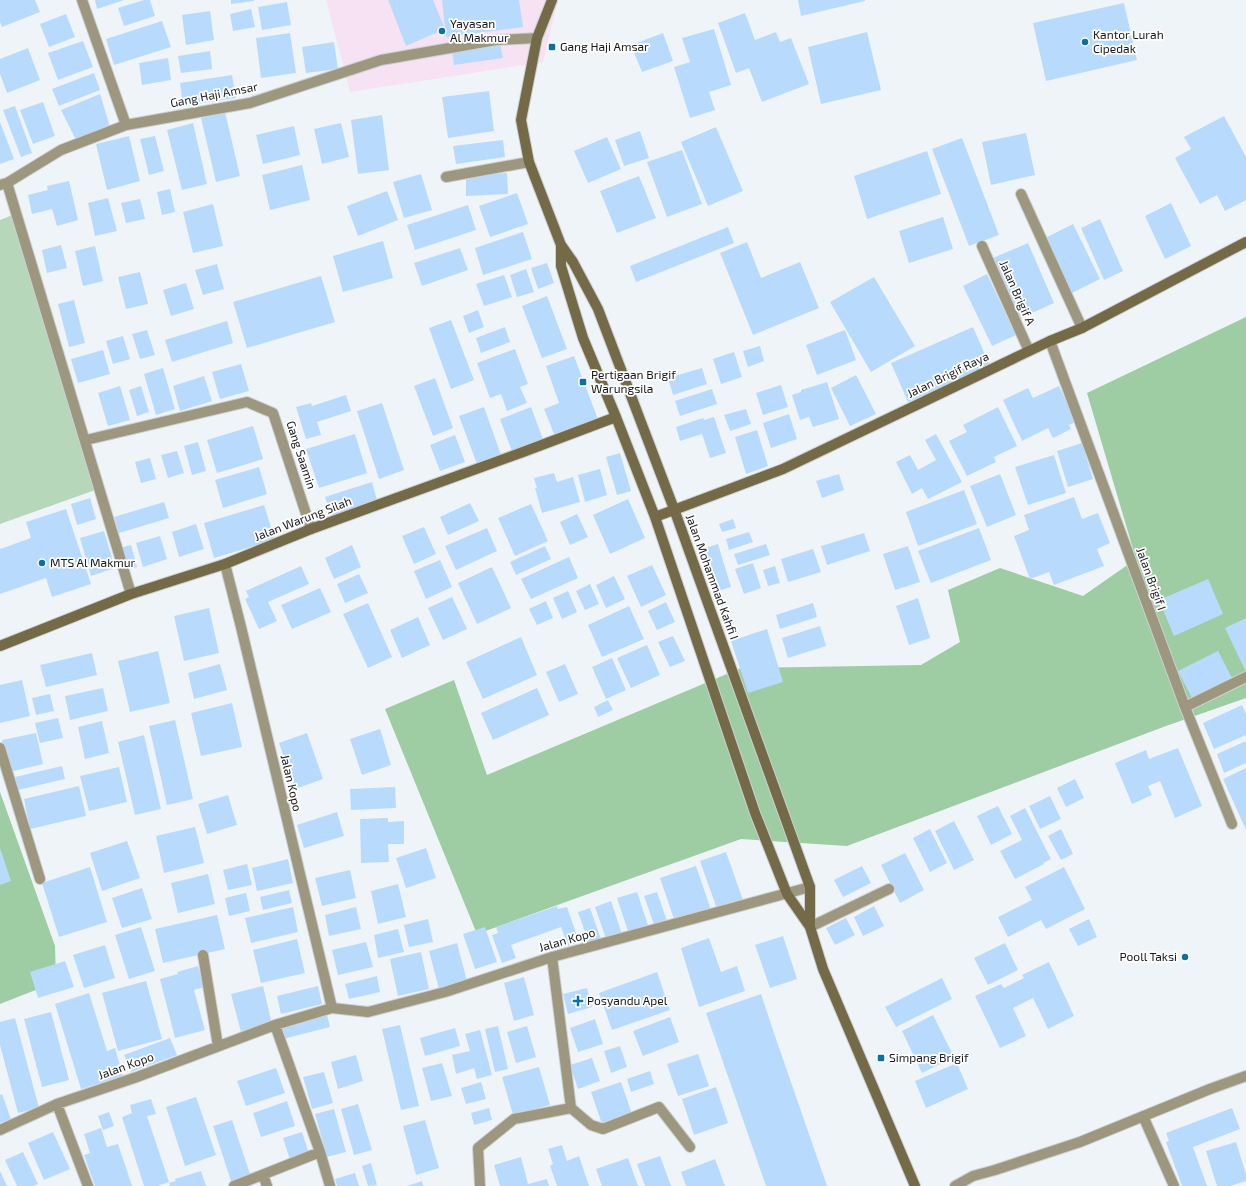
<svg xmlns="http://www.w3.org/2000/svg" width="1246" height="1186" font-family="'Exo 2',sans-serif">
<rect width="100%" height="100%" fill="#eff4f8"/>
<path fill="#f6e2f2" d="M326,0h232l-15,62 -193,30z"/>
<path fill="#b7d7ba" d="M15,214l61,217 22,58 -98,35v-304z"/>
<path fill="#9ecca3" d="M1246,317v381l-80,28 -319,120 -106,-7 -264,95 -92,-225 69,-29 33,95 254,-107 180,-3 39,-23 -12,-52 52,-22 83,28 53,-37 -49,-166z
M0,792l55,154 1,36 -56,22z"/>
<path fill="#b8dbfd" d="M0,0h35l5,12 -38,15 -2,-5z
M95,0h29l-27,9z
M144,0h6l5,16 -31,10 -6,-18z
M231,0h23v1l-23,3z
M388,0h45l12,29 -39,17z
M442,0h77l4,27 -77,10z
M798,0h67v1l-64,15z
M287,2l4,23 -29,5 -4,-23z
M1124,3l13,57 -91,21 -13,-58z
M251,9l4,18 -22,4 -3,-17z
M210,11l4,29 -28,5 -4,-30z
M745,13l10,27 21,-8 4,10 11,-4 18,46 -47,18 -13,-34 -13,5 -18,-50z
M66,14l9,23 -26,10 -9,-23z
M162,21l9,26 -57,18 -8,-26z
M714,29l17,56 -22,7 6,18 -25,8 -16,-51 16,-5 -8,-24z
M867,32l14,58 -60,14 -13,-57z
M290,33l6,40 -35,5 -5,-40z
M663,33l10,28 -31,11 -11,-27z
M83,41l10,26 -35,13 -10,-27z
M334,42l4,27 -32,4 -4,-26z
M500,44l3,14 -49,7 -2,-14z
M28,48l12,32 -33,13 -7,-19v-15z
M210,51l2,18 -31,4 -3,-17z
M168,58l3,22 -29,5 -3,-22z
M94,73l6,17 -41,16 -7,-17z
M232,75l4,23 -53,8 -3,-23z
M489,91l5,40 -46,7 -6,-41z
M100,94l10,33 -33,15 -16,-32z
M43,102l12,34 -22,8 -13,-34z
M15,106l17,47 -11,4 -18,-47z
M225,112l15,64 -24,6 -15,-64z
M382,115l7,55 -31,4 -7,-54z
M1224,116l22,41v43l-21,11 -8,-16 -17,9 -25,-46 16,-9 -7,-12z
M0,122l14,37 -14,5z
M193,123l14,61 -25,6 -15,-60z
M341,123l8,34 -27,7 -8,-35z
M294,126l6,29 -37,9 -7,-29z
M716,127l27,64 -35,15 -27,-64z
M640,131l9,27 -25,8 -9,-26z
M1026,133l9,42 -44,10 -9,-43z
M129,136l11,45 -33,9 -11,-46z
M155,136l9,35 -15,4 -9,-36z
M607,137l14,32 -33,14 -14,-32z
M962,138l37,97 -30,11 -37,-97z
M503,140l2,17 -49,7 -3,-18z
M682,150l20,54 -35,13 -20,-55z
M927,151l14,43 -74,25 -13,-43z
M302,165l8,35 -40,10 -8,-35z
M507,173l1,21 -42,2v-21z
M421,174l11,36 -28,8 -11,-36z
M639,176l17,42 -39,15 -17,-42z
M69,181l9,39 -21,6 -5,-17 -20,5 -4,-19 20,-5 -1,-4z
M170,189l5,23 -13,3 -5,-23z
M387,191l11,29 -40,16 -11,-30z
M517,193l11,31 -38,13 -11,-31z
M108,198l9,33 -22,5 -7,-33z
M140,199l5,20 -19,4 -5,-20z
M1171,203l20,43 -26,13 -20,-43z
M213,204l10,42 -30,7 -10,-41z
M468,205l8,25 -61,20 -8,-25z
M943,217l10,32 -44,14 -10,-32z
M1100,219l23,52 -19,9 -23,-52z
M1073,224l27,55 -30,15 -27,-55z
M728,227l6,16 -98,39 -6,-16z
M523,232l9,27 -49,16 -8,-27z
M383,241l10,37 -50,14 -10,-36z
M747,242l14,36 39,-16 19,46 -66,27 -33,-82z
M1028,243l26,60 -35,16 -26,-61z
M61,245l6,23 -20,5 -5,-23z
M95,246l8,35 -20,5 -8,-35z
M460,248l8,22 -46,16 -8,-23z
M547,263l7,20 -16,6 -7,-21z
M217,264l7,25 -21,6 -8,-25z
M526,269l8,23 -17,5 -7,-22z
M140,272l8,32 -22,5 -8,-32z
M987,274l29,61 -24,11 -29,-60z
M504,275l8,22 -28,9 -8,-22z
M321,276l14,46 -88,26 -14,-46z
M874,277l41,69 -44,26 -41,-70z
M186,283l8,26 -23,7 -8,-26z
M547,296l20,53 -25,9 -20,-52z
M74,300l11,43 -16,4 -11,-43z
M478,310l6,17 -15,6 -6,-17z
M451,320l23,60 -23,9 -22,-61z
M227,321l6,22 -61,19 -7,-22z
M505,327l5,15 -29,11 -5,-15z
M973,327l17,39 -82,36 -17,-39z
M147,330l8,25 -15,4 -8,-25z
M845,330l11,30 -39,15 -11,-30z
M123,336l7,23 -17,5 -7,-23z
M760,346l4,15 -16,6 -5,-16z
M515,349l13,35 -8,3 7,16 -20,8 -6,-17 -11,4 -13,-35z
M103,350l7,24 -32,9 -7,-24z
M734,352l8,25 -21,7 -8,-25z
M574,356l25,66 -29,10 -1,-3 -15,5 -10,-25 15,-6 -13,-37z
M241,364l8,27 -29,8 -8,-27z
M163,368l12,41 -19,6 -12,-41z
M702,368l5,16 -34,11 -5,-17z
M856,375l20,39 -26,12 -19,-38z
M204,376l8,25 -32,10 -7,-25z
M435,378l18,50 -20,8 -19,-50z
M827,382l12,37 -26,8 -4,-10 -9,3 -8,-25 9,-3v-2z
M781,385l7,22 -25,8 -7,-22z
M120,386l10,34 -22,6 -10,-33z
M141,386l8,26 -12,4 -8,-26z
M1059,386l17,36 -7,3 2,4 -18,9 -5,-10 -26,13 -19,-41 25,-12 5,10z
M712,389l5,15 -37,12 -5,-15z
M346,395l5,16 -34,11 4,13 -15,4 -10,-32 15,-4 1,3z
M382,403l22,67 -25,9 -22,-68z
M484,407l17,48 -24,9 -18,-48z
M531,407l13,35 -31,12 -13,-35z
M998,407l19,39 -23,11 2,5 -29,14 -18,-35 18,-9 -4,-7z
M746,409l5,15 -21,7 -6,-16z
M789,414l8,25 -26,9 -8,-25z
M714,417l12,36 -16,5 -8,-24 -22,7 -4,-14 27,-9 1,2z
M253,426l10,33 -46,14 -10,-33z
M757,430l11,36 -22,8 -11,-37z
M355,434l12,39 -48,15 -13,-39z
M936,434l26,48 -34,17 -6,-11 -10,6 -16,-32 14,-7 8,15 18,-10 -11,-20z
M455,435l10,27 -25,9 -10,-26z
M198,442l8,29 -14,4 -8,-29z
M1082,443l11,36 -25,8 -11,-36z
M177,451l7,22 -16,5 -7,-23z
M620,453l11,38 -14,4 -11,-38z
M1054,455l12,38 -38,12 -13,-38z
M150,458l6,21 -15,4 -6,-21z
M259,467l8,27 -44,14 -8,-28z
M600,469l7,26 -22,7 -7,-27z
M554,473l3,9 16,-5 7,25 -38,11 -7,-25h2l-3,-10z
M839,474l5,16 -22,8 -6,-17z
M1000,474l16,41 -29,12 -17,-41z
M372,482l6,22 -45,15 -8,-22z
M964,490l13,34 -59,22 -12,-34z
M1074,497l8,22 16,-6 12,30 -13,6 7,17 -50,19 -5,-13 -19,7 -16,-43 15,-6 -5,-15z
M90,498l6,21 -19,6 -6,-21z
M628,499l17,39 -35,16 -17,-39z
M164,502l5,16 -50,15 -5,-16z
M470,503l9,18 -31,14 -8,-18z
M531,504l17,37 -33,15 -17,-38z
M264,505l11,35 -61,18 -10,-35z
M66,509l25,75 -39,13 -6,-19 -46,16v-45l31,-11 -5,-16z
M577,514l11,23 -18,8 -10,-23z
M733,519l3,9 -14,4 -3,-8z
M196,524l8,25 -25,8 -7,-25z
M424,527l12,27 -22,10 -12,-28z
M487,528l10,23 -41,19 -11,-24z
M979,528l12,32 -60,23 -13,-32z
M104,531l11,37 -24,8 -11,-38z
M749,532l4,10 -24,8 -3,-11z
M864,533l6,18 -43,14 -6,-19z
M160,536l7,23 -24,8 -7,-24z
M718,544l13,43 -19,6 -13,-43z
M766,544l4,11 -32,10 -4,-11z
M131,545l6,22 -11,3 -7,-22z
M352,545l9,22 -27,12 -9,-21z
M545,546l6,13 -35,16 -6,-13z
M908,546l12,36 -25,8 -12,-36z
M813,549l8,23 -33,10 -7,-23z
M569,557l9,21 -47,21 -10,-20z
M440,560l12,27 -26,12 -12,-28z
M753,563l8,25 -17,6 -9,-25z
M652,565l14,30 -25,12 -14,-31z
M301,566l8,18 -41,18 9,19 -18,8 -14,-30 4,-2 -3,-6z
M775,566l5,17 -12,3 -5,-16z
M492,567l19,41 -34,16 -19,-41z
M359,574l9,19 -23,10 -8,-19z
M614,576l11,23 -19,9 -10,-23z
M1208,579l15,35 -49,22 -15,-36z
M590,584l9,20 -14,6 -9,-19z
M320,588l11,24 -39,17 -11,-24z
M568,591l9,21 -15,7 -9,-21z
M452,597l15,32 -24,11 -15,-32z
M918,598l12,40 -21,7 -13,-39z
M546,601l7,17 -16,7 -8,-16z
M666,602l9,20 -18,8 -9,-19z
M368,603l24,54 -24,11 -25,-54z
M813,603l4,14 -37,12 -4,-14z
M629,606l15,33 -42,18 -14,-32z
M209,608l10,45 -35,8 -10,-45z
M418,617l12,28 -28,13 -12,-28z
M1246,618v51l-1,1 -20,-42z
M820,626l6,20 -38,12 -6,-20z
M767,629l16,53 -35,11 -17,-52z
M673,636l12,25 -15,6 -12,-25z
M521,637l16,38 -54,24 -17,-37z
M647,645l13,30 -29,13 -14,-30z
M158,651l12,52 -40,9 -12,-51z
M1218,651l14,27 -40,20 -14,-27z
M92,653l5,22 -51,12 -6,-22z
M612,658l14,32 -20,9 -14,-32z
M220,664l7,26 -33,9 -6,-26z
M565,664l13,30 -19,8 -13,-30z
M22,680l8,36 -30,7v-38z
M103,688l5,23 -38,9 -5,-24z
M537,688l12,27 -56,25 -12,-27z
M50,694l4,17 -18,4 -4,-17z
M608,700l5,10 -15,7 -4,-10z
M232,703l10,44 -41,9 -10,-43z
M1242,705l4,9v21l-32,14 -11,-26z
M58,718l5,20 -23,5 -5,-20z
M175,720l18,79 -26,6 -18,-79z
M102,721l7,32 -24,6 -7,-32z
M380,729l11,36 -29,10 -12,-36z
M36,733l7,31 -34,8 -7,-32z
M307,733l16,46 -28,10 -16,-46z
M144,735l17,74 -26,6 -17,-73z
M1246,741v22l-22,10 -7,-19z
M1178,748l24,58 -27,12 -15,-37 -12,5 4,9 -20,9 -17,-41 31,-13 3,9z
M62,766l3,13 -47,11 -3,-13z
M119,767l8,35 -38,9 -9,-35z
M1246,768v62l-23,-51z
M1075,779l9,19 -18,9 -9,-19z
M79,786l7,30 -56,13 -6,-30z
M395,787l1,21 -45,2 -1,-21z
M228,795l9,30 -30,9 -9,-30z
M1050,796l11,23 -21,10 -11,-23z
M998,806l14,28 -21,11 -14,-29z
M1025,808l26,51 -8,4 1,1 -29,15 -15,-28 22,-11 -12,-24z
M337,812l7,24 -40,12 -7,-23z
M388,818v4l16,-1v23h-16l1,18 -28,1 -1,-44z
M954,821l20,39 -20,10 -19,-39z
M195,827l9,36 -40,10 -8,-37z
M930,829l17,34 -17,9 -17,-34z
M1061,829l12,25 -12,6 -13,-24z
M127,841l13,37 -38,13 -12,-38z
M0,848l11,33 -11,4z
M426,848l10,30 -30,10 -10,-30z
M726,852l17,48 -26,9 -17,-48z
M905,853l19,37 -24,13 -19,-38z
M288,859l5,24 -36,8 -5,-23z
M247,864l5,21 -24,5 -5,-20z
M696,866l15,44 -36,12 -15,-44z
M862,866l9,17 -28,14 -9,-17z
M90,867l17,55 -48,15 -17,-54z
M1064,867l21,42 -39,20 -5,-9 -33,17 -10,-20 34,-17 -7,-13z
M350,870l6,28 -34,8 -7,-28z
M208,874l7,30 -37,9 -7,-30z
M398,884l8,33 -28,7 -7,-33z
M142,888l10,31 -30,9 -10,-30z
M289,890l3,13 -29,7 -3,-13z
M637,892l12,36 -20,6 -12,-36z
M657,892l10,29 -13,4 -10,-29z
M246,893l4,18 -21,5 -4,-18z
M611,901l11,33 -16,5 -11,-32z
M557,906l1,3 9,-2 12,35 -11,4 -7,-19 -50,18 5,13 -14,5 -10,-28 6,-2 -2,-6z
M874,906l10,20 -21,10 -9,-19z
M293,907l5,25 -47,11 -6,-25z
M356,907l5,22 -32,7 -4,-21z
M590,908l12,34 -12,4 -12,-34z
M217,915l8,34 -62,14 -8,-34z
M846,918l9,17 -20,10 -9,-17z
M428,919l5,23 -24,5 -5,-22z
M1089,919l8,18 -19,9 -9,-17z
M141,927l14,44 -26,8 -14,-44z
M485,927l12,35 -22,7 -12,-35z
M398,929l6,23 -26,6 -4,-23z
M783,936l14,43 -27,9 -15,-43z
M709,938l12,34 16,-6 8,25 -46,16 -18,-59z
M297,939l8,34 -44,10 -8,-33z
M366,942l7,25 -35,8 -6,-25z
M457,943l10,38 -28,8 -10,-38z
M1005,943l13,27 -30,15 -14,-27z
M105,945l10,33 -31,10 -11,-33z
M421,952l8,37 -31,7 -8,-37z
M65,961l9,26 -36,11 -8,-26z
M1049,962l25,54 -26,13 -15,-31 -20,10 13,28 -26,12 -25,-52 26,-12 3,4 20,-10 -2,-3z
M198,966l6,21 -10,3 11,40 -30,8 -15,-59 18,-5 -1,-2z
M657,972l13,38 -58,20 -13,-37z
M377,976l3,16 -31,7 -4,-15z
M524,977l10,38 -20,6 -10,-38z
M942,978l10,21 -56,28 -11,-20z
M146,981l16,58 -44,12 -16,-58z
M263,986l9,38 -31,8 -10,-38z
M318,986l4,18 -41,10 -4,-18z
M587,988l5,19 -24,7 -5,-20z
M89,993l18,58 8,-3 8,28 -42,13 -26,-85z
M761,994l15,45 51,147h-61l-60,-173z
M51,1012l18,68 -27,7 -18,-68z
M327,1015l3,12 -47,12 -3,-12z
M933,1015l21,42 -32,16 -20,-42z
M670,1017l9,25 -36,14 -10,-25z
M15,1018l24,90 -21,5 -18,-68v-23z
M595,1019l8,25 -25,8 -8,-24z
M400,1025l19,81 -18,4 -19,-81z
M498,1026l10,43 -13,3 -10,-43z
M527,1026l9,31 -20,6 -9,-31z
M455,1028l5,18 -35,10 -5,-18z
M480,1030l12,45 -15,4 -3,-11 -18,6 -4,-19 18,-4 -5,-17z
M170,1038l7,17 -46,17 -7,-17z
M620,1046l7,21 -16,6 -7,-22z
M698,1054l11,32 -31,10 -11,-32z
M356,1055l7,26 -25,8 -7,-27z
M592,1058l8,23 -22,8 -8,-24z
M442,1063l10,33 -21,5 -9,-33z
M957,1063l11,26 -42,19 -11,-27z
M539,1067l11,38 -37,10 -11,-38z
M276,1068l9,25 -39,13 -9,-25z
M650,1071l4,13 -23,8 -4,-13z
M324,1072l9,31 -21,6 -9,-32z
M481,1082l5,17 -20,5 -5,-16z
M621,1082l11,32 -30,10 -11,-32z
M716,1087l12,36 -34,12 -12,-36z
M2,1094l9,25 -11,4v-28z
M196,1097l20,58 -31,11 -19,-59z
M151,1099l5,15 -9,2 22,66 -12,4h-13l-22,-69 10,-4 -2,-8z
M287,1101l8,25 -34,11 -8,-24z
M358,1104l14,46 -18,5 -13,-46z
M489,1108l3,12 -18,5 -3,-12z
M1232,1108l8,21 -47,18 14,39h-25l-16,-44 3,-1 -3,-8z
M334,1109l12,43 -19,5 -12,-43z
M109,1112l5,14 -11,4 -5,-14z
M232,1120l19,57 -19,7 -19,-58z
M425,1120l14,48 -23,7 -13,-49z
M101,1128l6,19 11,-3 14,42h-37l-11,-31 6,-2 -6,-19z
M53,1132l17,37 -26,11 -16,-37z
M302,1132l7,22 -19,6 -7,-22z
M1236,1142l10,32v7l-16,5h-13l-11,-35z
M562,1145l5,16 12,-5 10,30h-32l-7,-20 3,-2 -5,-15z
M23,1152l15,32 -5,2h-16l-12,-26z
M660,1156l11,30h-26l-8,-22z
M521,1157l7,27 19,-5 2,7h-49l-6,-21z
M628,1158l10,28h-36l-6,-17z
M715,1159l10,27h-39l-5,-14z
M371,1163l6,22 -9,1 -6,-20z
M0,1171l7,15h-7z
M201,1171l5,15h-36l-1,-3 7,-2 -1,-2z
M355,1173l4,13h-22l-2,-7z
M422,1181l1,5h-16z"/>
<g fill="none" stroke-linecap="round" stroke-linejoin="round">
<g stroke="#ccd1d4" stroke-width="12">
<path id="lane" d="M1143,1116l31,70
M955,1186l18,-10 22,-6 85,-28 130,-53 36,-13"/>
</g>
<g stroke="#ccd1d4" stroke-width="12">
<path id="street" d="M82,0l44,125
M446,177l83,-15
M7,183l124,411
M0,185l7,-2 54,-33 65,-25 124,-22 131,-43 115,-20 41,-2
M1021,194l61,134
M982,246l47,105
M1050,341l135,366 47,117
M86,440l161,-38 26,11 38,116
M225,564l16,63 91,381
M1185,707l61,-30
M0,748l40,131
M810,927l79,-38
M203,955l15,91
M275,1025l45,127 10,34
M57,1104l31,82
M571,1108l20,17 12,4 56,-22 31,40
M0,1130l57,-26 80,-27 138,-52 57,-17 36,4 77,-20 107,-35 258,-70
M263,1175l4,11
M234,1186l86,-34
M480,1186l-2,-38 36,-29 57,-11 -19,-151"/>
</g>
<g stroke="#ccd1d4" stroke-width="12">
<path id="secondary" d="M552,0l-15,38 -16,82 8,42 32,83 12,17 25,47 76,200 136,378v40l13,42 92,217
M561,245v21l22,72 33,79 39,100 100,296 32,81 23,33
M655,517l128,-48 267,-128 32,-13 164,-86
M0,646l131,-52 94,-30 86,-35 212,-77 93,-35"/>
</g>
<use href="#lane" stroke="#9d977f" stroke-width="10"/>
<use href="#street" stroke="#9d977f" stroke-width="10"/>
<use href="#secondary" stroke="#746a48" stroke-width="10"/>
</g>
<g fill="#0c719e" stroke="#fff" stroke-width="1.5">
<circle cx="442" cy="31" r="4"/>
<circle cx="1085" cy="42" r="4"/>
<rect x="548" y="43" width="8" height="8" rx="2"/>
<rect x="579" y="378" width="8" height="8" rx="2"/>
<circle cx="42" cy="563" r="4"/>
<circle cx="1185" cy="957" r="4"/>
<path d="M576 995h4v4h4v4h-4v4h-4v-4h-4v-4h4z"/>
<rect x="877" y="1054" width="8" height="8" rx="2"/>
</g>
<g text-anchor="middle" stroke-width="3.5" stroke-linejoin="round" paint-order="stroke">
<g font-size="12" fill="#17181a" stroke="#fff" text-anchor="start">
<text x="450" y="28">Yayasan<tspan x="450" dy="14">Al Makmur</tspan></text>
<text x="1093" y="39">Kantor Lurah<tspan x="1093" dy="14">Cipedak</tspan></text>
<text x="560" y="51">Gang Haji Amsar</text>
<text x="591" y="379">Pertigaan Brigif<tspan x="591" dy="14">Warungsila</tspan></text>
<text x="50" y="567">MTS Al Makmur</text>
<text x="1177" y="961" text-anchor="end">Pooll Taksi</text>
<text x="587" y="1005">Posyandu Apel</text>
<text x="889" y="1062">Simpang Brigif</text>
</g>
<g font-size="12" fill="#17181a" stroke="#fff">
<text transform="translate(214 95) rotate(-11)" y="4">Gang Haji Amsar</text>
<text transform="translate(1017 293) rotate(66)" y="4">Jalan Brigif A</text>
<text transform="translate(948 375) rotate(-26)" y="4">Jalan Brigif Raya</text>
<text transform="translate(301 455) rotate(72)" y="4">Gang Saamin</text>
<text transform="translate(303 519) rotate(-21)" y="4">Jalan Warung Silah</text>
<text transform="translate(712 577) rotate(70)" y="4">Jalan Mohammad Kahfi I</text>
<text transform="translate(1151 579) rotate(70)" y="4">Jalan Brigif I</text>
<text transform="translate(291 783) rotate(77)" y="4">Jalan Kopo</text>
<text transform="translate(567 940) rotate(-16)" y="4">Jalan Kopo</text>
<text transform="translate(126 1066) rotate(-20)" y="4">Jalan Kopo</text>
</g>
</g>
</svg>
